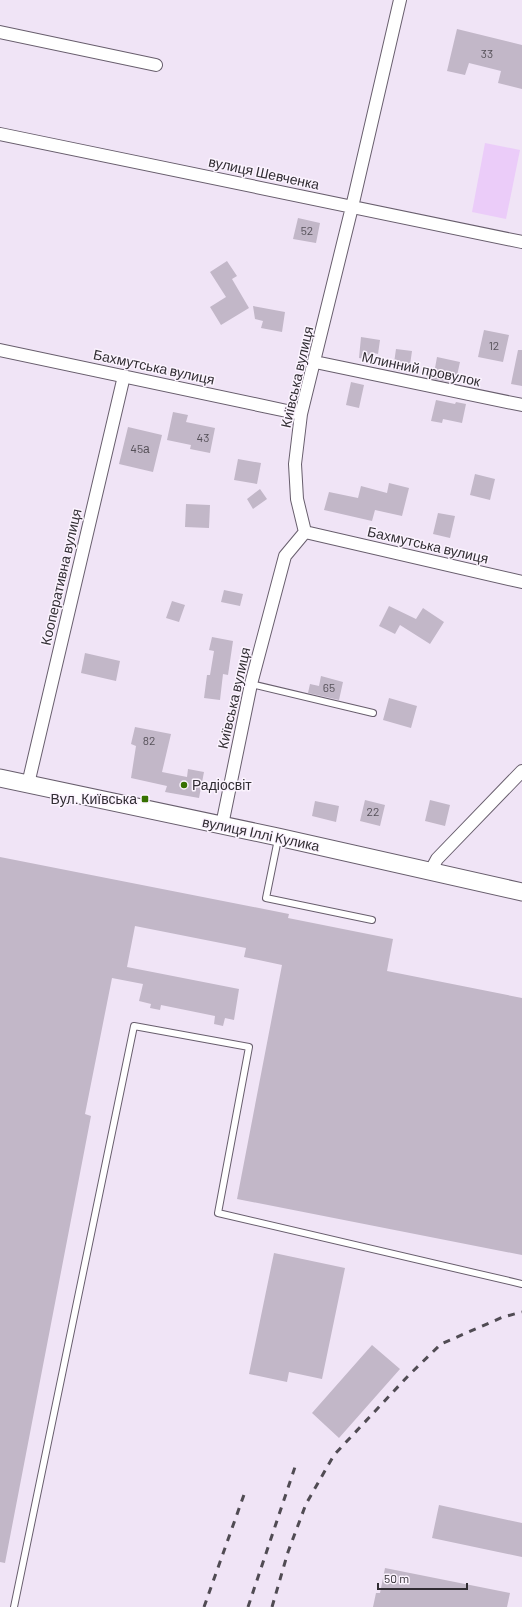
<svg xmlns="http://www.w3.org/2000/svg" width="522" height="1607" font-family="Barlow,sans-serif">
<rect width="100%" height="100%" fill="#f0e4f6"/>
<path fill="#ebccf9" d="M485,143l35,7 -14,69 -34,-7z"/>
<path fill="#c2b7c8" d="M457,29l65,16v44l-24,-6 3,-12 -32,-8 -4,12 -18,-4z
M298,218l22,5 -4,20 -23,-4z
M227,261l10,15 -5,3 17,29 -28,17 -11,-18 16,-10 -16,-25z
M253,306l32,6 -3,20 -21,-4 2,-7 -8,-2z
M484,330l25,5 -6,27 -25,-5z
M361,337l19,3 -2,14 -4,-1 -1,7 -14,-2z
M396,349l16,2 -3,21 -16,-2z
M518,350h4v36l-11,-2z
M437,357l23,5 -4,18 -7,-1v3l-16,-3z
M351,382l13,3 -5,23 -13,-3z
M436,400l19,4 1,-2 10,2 -4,19 -19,-4 -1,4 -11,-2z
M173,412l15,3 -2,7 29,6 -5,25 -20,-4 1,-4 -24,-5z
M128,427l34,8 -9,37 -34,-8z
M238,459l23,4 -4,21 -23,-4z
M475,474l20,5 -5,21 -20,-5z
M389,483l20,5 -7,28 -27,-6 -3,11 -48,-11 5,-18 29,6 3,-12 26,7z
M260,489l7,10 -14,10 -6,-10z
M186,504l24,1 -1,23 -24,-1z
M438,513l17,3 -5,22 -17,-4z
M224,590l19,4 -3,12 -19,-4z
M172,601l13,4 -6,17 -13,-4z
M389,606l27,13 7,-11 21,14 -14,22 -30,-19 -5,9 -16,-8z
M212,637l21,4 -5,34 -5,-1 -3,26 -16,-2 3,-23h3l4,-24 -5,-1z
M85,653l35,8 -4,20 -35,-8z
M321,676l22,6 -4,18 -31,-7 2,-9 9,2z
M389,698l28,8 -6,22 -28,-8z
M135,727l36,7 -9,38 25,5 1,-8 16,3 -5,26 -34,-6 2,-6 -36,-8 5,-32 -5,-2z
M365,800l20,5 -5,21 -20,-5z
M430,800l20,5 -5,21 -20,-5z
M315,801l24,5 -3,16 -24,-6z
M0,857l289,57 -1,4 105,21 -6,32 135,27v257l-285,-56 45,-234 -38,-8 2,-9 -111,-22 -8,41 112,22 -5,31 -9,-2 -2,8 -9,-2 1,-8 -54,-11 -1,5 -10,-2 1,-4 -12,-3 4,-17 -31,-6 -27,136 6,2 -86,447 -5,-1z
M274,1253l71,15 -23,111 -33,-7 -2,10 -38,-8z
M372,1345l28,24 -61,69 -27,-25z
M439,1505l83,18v34l-90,-19z
M385,1568l125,25 -3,14h-134l3,-14h4z"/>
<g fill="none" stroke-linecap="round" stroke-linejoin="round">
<g stroke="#685e6d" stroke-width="8">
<path id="lane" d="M251,684l122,29
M278,839l-12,59 106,22
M14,1607l120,-581 115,21 -31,166 304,71"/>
</g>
<g stroke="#685e6d" stroke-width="14">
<path id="street" d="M0,32l156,33
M0,134l522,108
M0,350l301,64
M315,362l207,43
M305,532l217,50
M28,784l96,-408
M222,825l29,-141 34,-128 20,-24 -8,-33 -2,-35 6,-50 51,-207 48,-207
M430,872l7,-13 85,-88"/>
</g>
<g stroke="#685e6d" stroke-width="19">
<path id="secondary" d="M0,778l278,59 244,55"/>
</g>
<use href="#lane" stroke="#fff" stroke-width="6"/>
<use href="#street" stroke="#fff" stroke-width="12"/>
<use href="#secondary" stroke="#fff" stroke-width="17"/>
<path stroke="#504b53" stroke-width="3" stroke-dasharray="7 7" stroke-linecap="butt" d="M204,1607l42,-118
M248,1607l47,-140
M272,1607l16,-55 18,-48 28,-49 74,-79 33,-32 62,-27 19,-5"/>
</g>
<g fill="#377101" stroke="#fbf3fe" stroke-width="1.5">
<circle cx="184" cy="785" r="4"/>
<rect x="141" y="795" width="8" height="8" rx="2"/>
</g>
<g text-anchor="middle" stroke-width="3" stroke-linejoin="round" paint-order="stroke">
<g font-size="12" fill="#555058">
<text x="487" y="58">33</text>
<text x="307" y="235">52</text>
<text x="494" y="350">12</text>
<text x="203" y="442">43</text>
<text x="140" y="453">45а</text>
<text x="329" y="692">65</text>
<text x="149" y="745">82</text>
<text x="373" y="816">22</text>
</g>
<g font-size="14" fill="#312d33" stroke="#fbf3fe">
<text transform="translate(264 173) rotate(12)" y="5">вулиця Шевченка</text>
<text transform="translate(154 367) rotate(12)" y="5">Бахмутська вулиця</text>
<text transform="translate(421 369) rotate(12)" y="5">Млинний провулок</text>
<text transform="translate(297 377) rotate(-77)" y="5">Київська вулиця</text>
<text transform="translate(428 545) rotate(13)" y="5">Бахмутська вулиця</text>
<text transform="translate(61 577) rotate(-77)" y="5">Кооперативна вулиця</text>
<text transform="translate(234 698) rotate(-77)" y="5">Київська вулиця</text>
<text transform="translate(261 834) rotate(12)" y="5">вулиця Іллі Кулика</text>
</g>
<g font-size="14" fill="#312d33" stroke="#fbf3fe" text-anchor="start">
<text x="192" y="790">Радіосвіт</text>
<text x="137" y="804" text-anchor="end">Вул. Київська</text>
</g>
</g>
<path d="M378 1583v6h89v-6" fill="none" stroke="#312d33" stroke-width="2"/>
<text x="384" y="1583" font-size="12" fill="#312d33" stroke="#fbf3fe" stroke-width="3" paint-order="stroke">50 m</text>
</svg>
